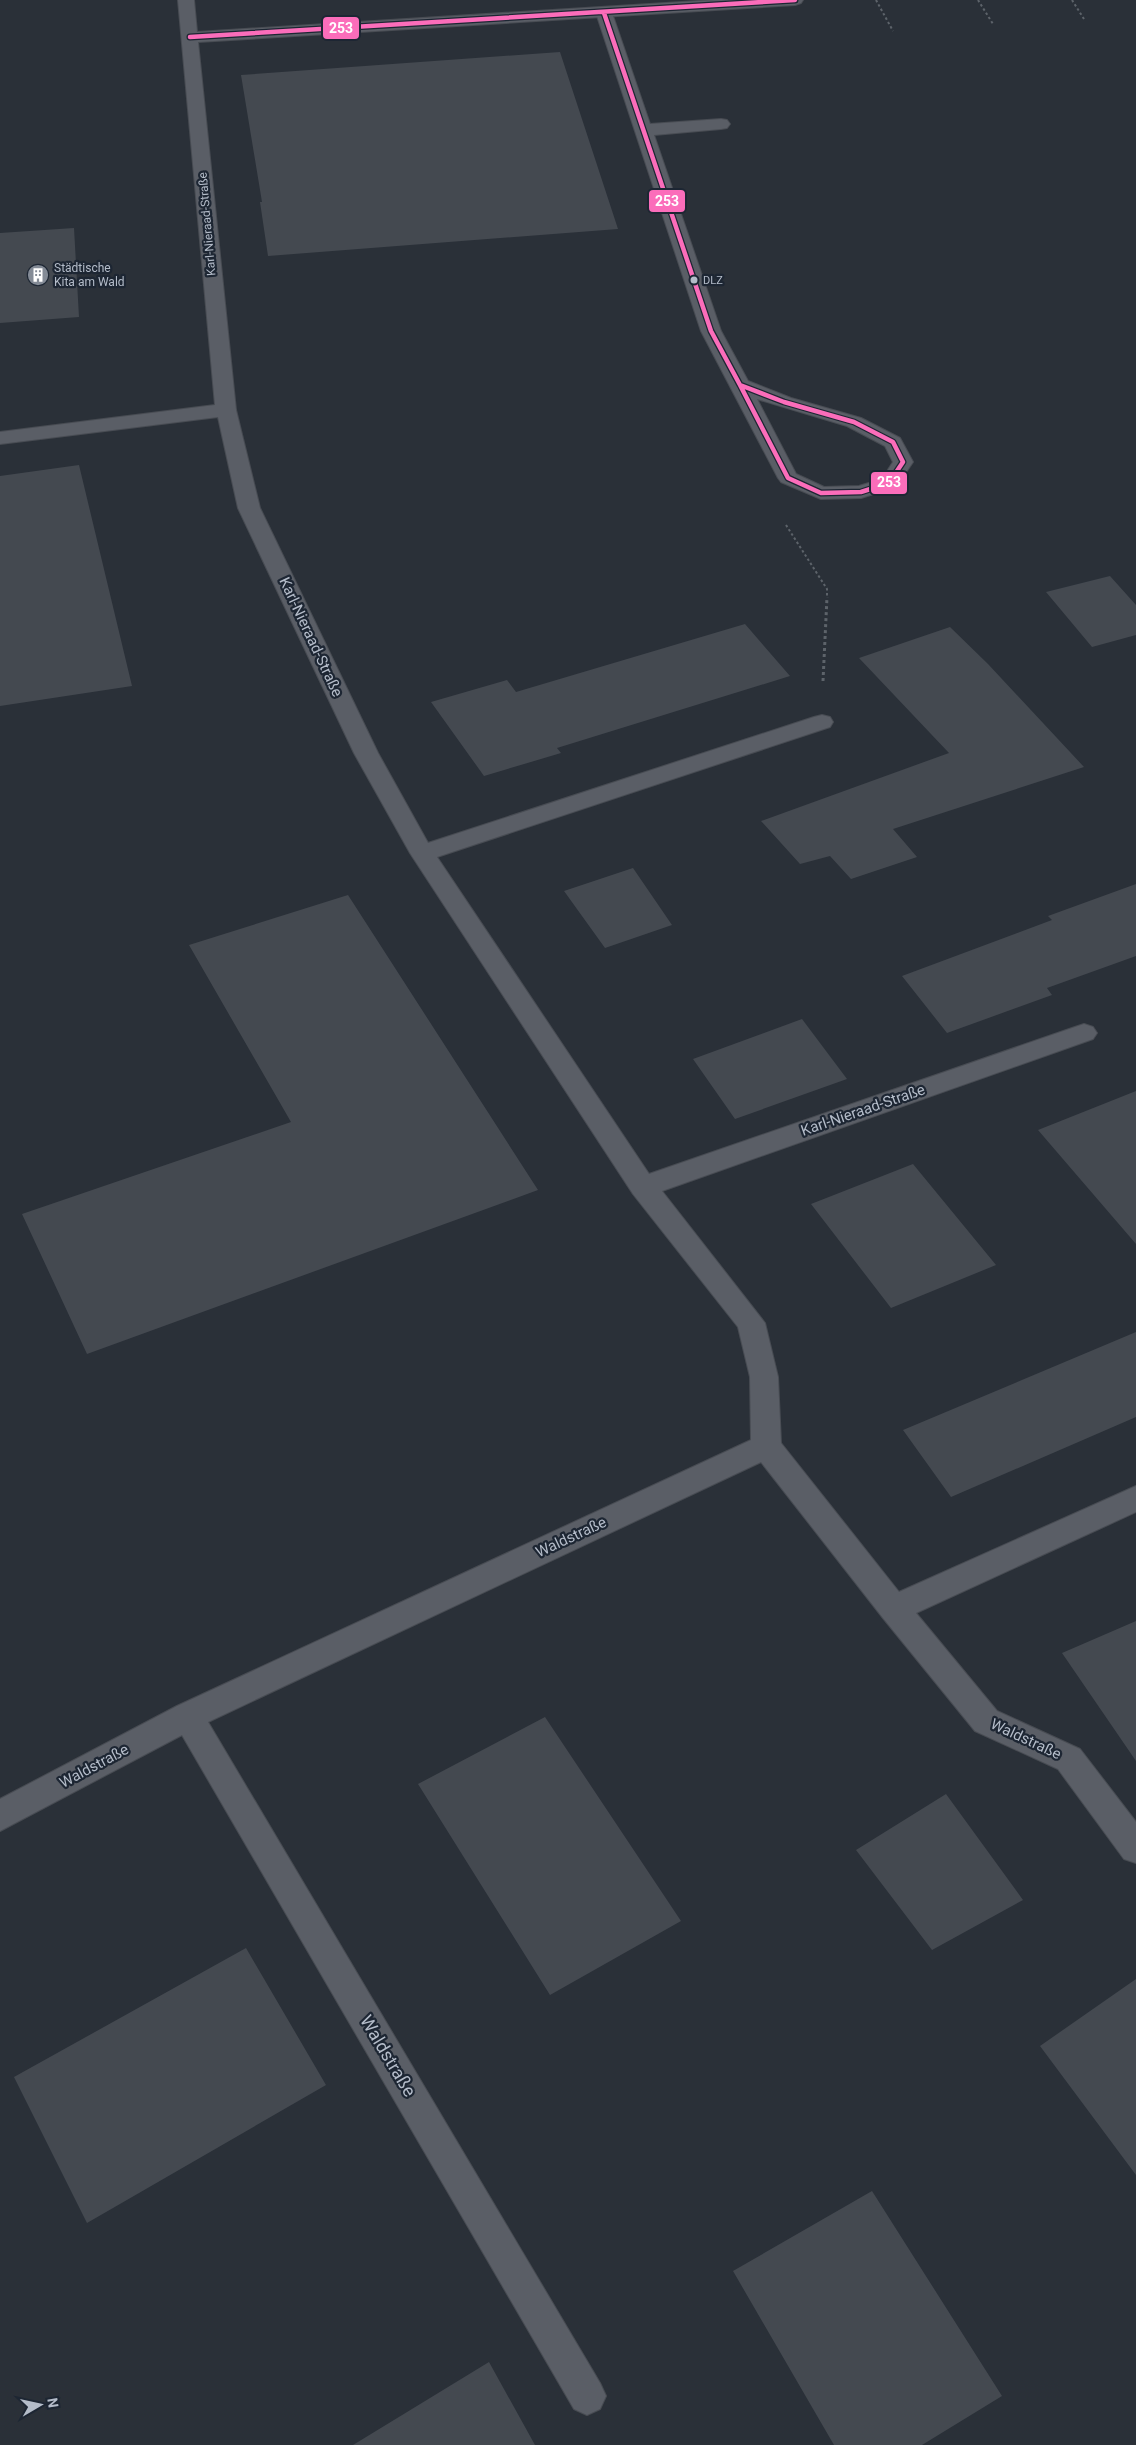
<svg xmlns="http://www.w3.org/2000/svg" width="1136" height="2445" font-family="Roboto,sans-serif">
<rect width="100%" height="100%" fill="#2a3038"/>
<path fill="#444950" d="M560,52l58,177 -350,27 -8,-54h2l-21,-127z
M74,228l5,89 -79,6v-90z
M79,465l53,221 -132,20v-230z
M1110,576l26,29v30l-44,12 -46,-55z
M745,624l45,52 -233,72 4,5 -77,23 -53,-74 76,-22 9,12z
M950,627l38,37 96,103 -191,62 24,28 -66,22 -21,-23 -30,8 -39,-43 188,-68 -90,-95z
M633,868l39,57 -67,23 -41,-57z
M1136,884v72l-89,32 5,7 -105,38 -45,-57 150,-56 -4,-4z
M348,895l190,295 -451,164 -65,-140 269,-92 -102,-177z
M802,1019l45,60 -112,40 -42,-60z
M1136,1091v153l-98,-114z
M913,1164l83,101 -105,43 -80,-104z
M1136,1332v85l-185,80 -48,-67z
M1136,1621v140l-74,-108z
M545,1717l136,204 -131,74 -132,-211z
M946,1794l77,106 -91,50 -76,-100z
M246,1948l80,137 -239,138 -73,-146z
M1136,1979v196l-96,-129z
M872,2191l130,205 -80,49h-88l-101,-174z
M489,2362l46,83h-182z"/>
<g fill="none" stroke-linecap="round" stroke-linejoin="round">
<g stroke="#484c53" stroke-width="2">
<path id="lane" d="M604,8l6,1 2,4 38,111 71,-5 6,1 3,4 -3,4 -6,1 -67,6 67,196 27,50 43,17 70,20 39,20 13,24 -17,25 -35,11 -40,1 -40,-17 -3,-4 -77,-147 -105,-318 2,-4zM757,399l90,27 38,20 8,16 -11,17 -23,7 -35,1 -28,-13z"/>
</g>
<g stroke="#484c53" stroke-width="2">
<path id="street" d="M178,0h16l3,32 517,-32h89l-2,3 -6,2 -597,37 38,368 24,98 118,245 50,90 386,-126 8,-2 8,2 3,5 -3,5 -393,130 212,317 426,-147 9,-3 9,3 4,6 -4,6 -431,152 103,132 13,54 3,66 118,149 237,-106v26l-220,101 81,98 83,38 56,73v41l-12,-4 -66,-90 -83,-38 -92,-113 -122,-156 -553,260 392,661 6,13 -6,13 -13,6 -13,-6 -392,-674 -182,96v-32l177,-93 574,-266 -1,-63 -12,-50 -105,-133 -223,-341 -56,-100 -116,-245 -20,-91 -218,27v-12l215,-27z"/>
</g>
<path stroke="#5d636a" stroke-width="2" stroke-dasharray="2.5 2.5" stroke-linecap="butt" d="M876,0l17,31
M978,0l15,24
M1072,0l12,19
M786,525l41,64v9"/>
<path stroke="#5d636a" stroke-width="3" stroke-dasharray="3 3" stroke-linecap="butt" d="M823,681l4,-84"/>
<use href="#lane" fill="#5a5e66" fill-rule="evenodd"/>
<use href="#street" fill="#5a5e66" fill-rule="evenodd"/>
<g stroke="#1d2633" stroke-width="7">
<path id="bus-1" d="M604,13l107,318 29,54
M190,37l605,-37
M740,385l44,17 70,20 39,20 10,20 -14,21 -28,9 -40,1 -33,-15z"/>
</g>
<use href="#bus-1" stroke="#fb6dba" stroke-width="4.5"/>
</g>
<defs>
<g id="building-disc" transform="scale(1.125)"><circle r="9.5" fill="#848b96" stroke="#1d2633"/><path d="M-4-6H4V6H1V3H-1V6H-4ZM-2.5-4.3h1.7v1.8h-1.7ZM.8-4.3h1.7v1.8H.8ZM-2.5-1h1.7V.8h-1.7ZM.8-1h1.7V.8H.8Z" fill="#fff"/></g>
</defs>
<g fill-rule="evenodd">
<use href="#building-disc" x="38" y="275"/>
</g>
<circle fill="#b4bcc9" stroke="#1d2633" stroke-width="2" cx="694" cy="280" r="4.5"/>
<g text-anchor="middle" stroke-width="4.5" stroke-linejoin="round" paint-order="stroke">
<g font-size="11" fill="#b4bcc9" stroke="#1d2633" text-anchor="start">
<text x="703" y="284">DLZ</text>
</g>
<g font-size="12" fill="#b4bcc9" stroke="#1d2633">
<text transform="translate(207 224) rotate(-95)" y="4">Karl-Nieraad-Straße</text>
</g>
<g font-size="12" fill="#b4bcc9" stroke="#1d2633" text-anchor="start">
<text x="54" y="272">Städtische<tspan x="54" dy="14">Kita am Wald</tspan></text>
</g>
<g font-size="15" fill="#b4bcc9" stroke="#1d2633">
<text transform="translate(311 637) rotate(65)" y="5">Karl-Nieraad-Straße</text>
<text transform="translate(863 1110) rotate(-19)" y="5">Karl-Nieraad-Straße</text>
<text transform="translate(571 1537) rotate(-25)" y="5">Waldstraße</text>
<text transform="translate(1026 1739) rotate(25)" y="5">Waldstraße</text>
<text transform="translate(94 1766) rotate(-28)" y="5">Waldstraße</text>
</g>
<g font-size="18" fill="#b4bcc9" stroke="#1d2633">
<text transform="translate(388 2056) rotate(59)" y="6">Waldstraße</text>
</g>
</g>
<g stroke="#1d2633" stroke-width="2">
<rect x="322" y="16" width="38" height="24" rx="5" fill="#fb6dba"/>
<rect x="648" y="189" width="38" height="24" rx="5" fill="#fb6dba"/>
<rect x="870" y="471" width="38" height="24" rx="5" fill="#fb6dba"/>
</g>
<g font-size="14" text-anchor="middle" font-weight="bold" fill="#fff">
<text x="341" y="33">253</text>
<text x="667" y="206">253</text>
<text x="889" y="487">253</text>
</g>
<g transform="translate(40 2405) rotate(81)" stroke="#1d2633" stroke-width="4" paint-order="stroke">
<path d="M0-4L9 19L0 12L-9 19Z" fill="#b4bcc9"/>
<text y="-8" font-size="14" font-weight="bold" text-anchor="middle" fill="#b4bcc9">N</text>
</g>
</svg>
